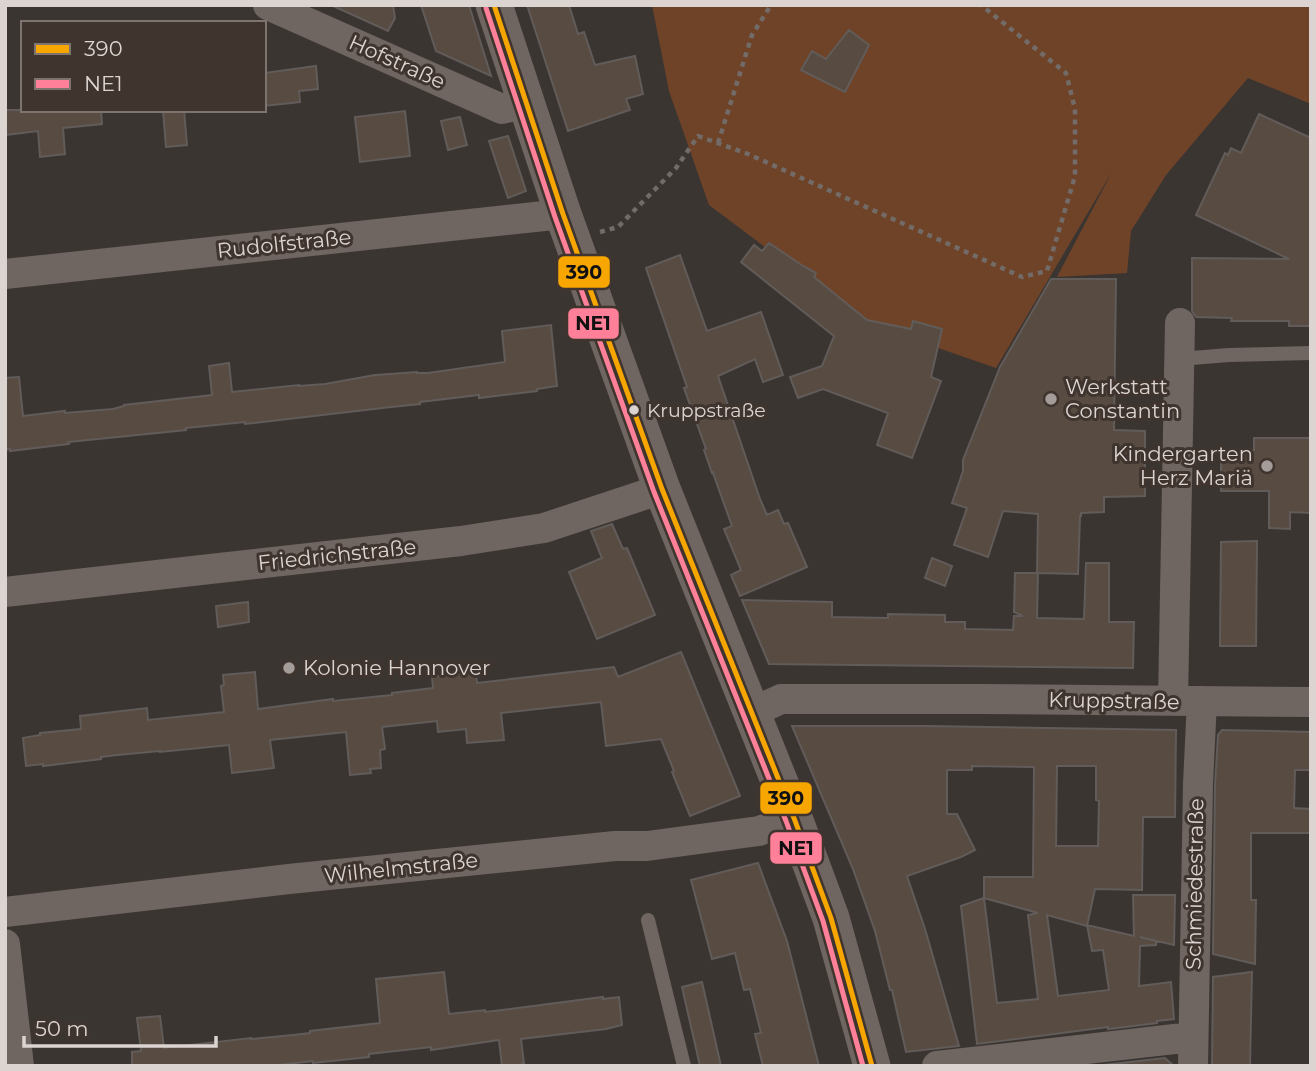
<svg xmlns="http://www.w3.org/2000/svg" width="1316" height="1071" font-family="Montserrat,sans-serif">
<rect width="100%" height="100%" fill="#3b3532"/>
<path fill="#6f4328" d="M652,5h659v99l-63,-26 -82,97 -35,56 -4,42 -70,4 55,-105 -116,196 -130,-45 -157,-118 -40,-114z"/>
<path fill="#584b41" stroke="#615c59" stroke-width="2" fill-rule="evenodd" d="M331,5h62l2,13 -7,13z
M421,5h48l22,71 -55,-25z
M527,5h42l9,29 6,-2 11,33 40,-9 8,38 -17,5 4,11 -62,21z
M849,30l20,15 -24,47 -44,-22 11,-19 14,8z
M316,66l2,23 -19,2 1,11 -36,4v-33z
M5,110h96l1,14 -39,4 2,26 -25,3 -2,-26 -33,4z
M163,110h21l3,35 -21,2z
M405,111l5,45 -50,6 -5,-45z
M1259,114l52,24v188h-22v-5h-58l1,-3 -36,-1 -4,-6v-53l97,1 -93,-44 29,-62 3,2 3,-7 10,5z
M460,117l7,28 -19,5 -7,-29z
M508,136l18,55 -18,7 -19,-57z
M769,243l34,23 13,7 -2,4 53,43 44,9 2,-8 29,8 -11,48 10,4 -29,77 -35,-13 11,-32 -65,-24 -25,9 -8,-21 32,-11 12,-30 -93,-74 13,-17 8,6z
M680,255l27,76 54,-19 22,63 -20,7 -8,-23 -37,17 42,123 7,16 11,-5 6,14 4,-1 19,44 -67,29 -9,-21 10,-5 -17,-41 8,-3 -19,-53 1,-1 -2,1 -8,-23 2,-1 -22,-61 3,-1 -41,-119z
M1051,279h65l-2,151 31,1v65l-41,1v15l-23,1v3h-1l-2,58 -40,-1 -1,45 47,1 2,-56h23v59h25l-1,46 -364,-4 -27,-64 90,2v15l56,1v-4l57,1v7h20v7l48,1 1,-14h9l-9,-4 1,-39h22l1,-59 -35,-3 -15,46 -34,-12 13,-37 -15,-5 11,-32v-11l37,-93z
M551,325l6,61 -20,3v2l-58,7v-3l-59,7v2l-29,3 -146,17v-2l-59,6v2l-118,12 1,2 -59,7v-2l-5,1v-72l14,-1 4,39 42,-5v2l48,-4 11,-3v-1l88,-10 -3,-29 20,-3 3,29 67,-7v1l26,-2 50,-9 42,-3v1h11l77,-11 -3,-31z
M1254,438h57v75l-21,-1v17l-21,-1v-37h-48v-41h33z
M612,524l11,25 4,-1 28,67 -58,24 -28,-67 33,-14 -11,-27z
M1257,541l-1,105h-36l1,-104z
M932,558l20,8 -7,20 -20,-8z
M248,602l1,20 -31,5 -2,-21z
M681,652l59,144 -50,20 -18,-44 2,-1 -13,-32 -55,7 -5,-44 -100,11 3,27 -37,3 -1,-14 -28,3 -1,-11 -55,6 3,22 -5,1 1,18 -11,1 1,4 -21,2 -4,-43 -76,8 4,28 -25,3 -17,2 -3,-28 -69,7v-1l-43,4 -16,2v2l-58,7v-2l-17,2 -3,-28 17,-3v-2l41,-4 -1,-13 67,-8 1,12 76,-8 -3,-26 3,-1 -1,-10 32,-3 3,37 75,-10v2l59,-6v-2l41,-5 -1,-11 44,-5 1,11 137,-16 4,10z
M792,726h135l249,4 -1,87h-32l-1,73 -47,-1 -8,37 -40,-11 11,81 51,-6 -6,-40 -11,1 -5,-26 47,11 -1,-41h42l-1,50 -34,-8 16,4v4l-16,1 -1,40 32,-4 3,37 -17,2v2l-49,6v-2l-131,17 -16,-138 23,-8v-21h49l1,-110 -62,-1v4h-25v44h10l18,36 -14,7 -54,19 18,53 34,117 -53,6 -14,-62h-2l-15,-59 -22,-62zM1057,766h39v34l3,1 -1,45h-42zM984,898l54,15 -10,2 10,84 -41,4z
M1222,730l89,2v38h-16l-1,38 17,1v24h-60v67h5l-1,64 -42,-10 2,-169 3,-50z
M758,863l29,78 32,125h-56l-8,-32 6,-1 -11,-44 -6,1 -9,-37 -23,6 -21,-79z
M444,972l5,42 36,-4v2l17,-2 101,-13v2l16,-2 3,28 -16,4 -85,10 3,25 -12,2h-10l-3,-26 -68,10v-3l-62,7v3l-56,6v-2l-44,5h-137v-14l9,-1 -4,-33 23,-2 4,32 87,-10v1l42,-4 17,-2v-2l70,-8 -4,-44z
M1252,972l-2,94h-38l1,-89z
M702,982l19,84h-21l-18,-79z
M1165,1058l9,8h-70v-1z"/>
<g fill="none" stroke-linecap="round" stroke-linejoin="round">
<path stroke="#736b68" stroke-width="4.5" stroke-dasharray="5 5" stroke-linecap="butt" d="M718,143l34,-108 19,-30
M600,232l18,-5 58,-59 22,-32 50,18 274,123 25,-6 28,-95v-67l-9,-36 -85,-68"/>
<path stroke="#6f6561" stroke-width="14" d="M1179,359l50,-4 82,-2
M648,920l36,146"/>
<path stroke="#6f6561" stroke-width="30" d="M268,5l234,104 25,-6
M5,274l558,-60
M5,592l456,-51 83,-13 118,-39
M1173,701l7,-378
M751,713l30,-14h201l329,3
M5,912l284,-33 326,-33h32l112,-15 35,-13
M5,944l14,122
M937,1066l255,-29
M1193,1066l5,-282 4,-83"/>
<path stroke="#6f6561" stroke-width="37" d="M494,5l69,209 99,275 132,329 37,100 41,148"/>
<g stroke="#3f342e" stroke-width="10">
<path id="bus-1" d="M494,5l69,209 99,275 132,329 37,100 41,148"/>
</g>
<g stroke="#3f342e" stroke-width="10">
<path id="bus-2" d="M486,8l69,209 99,275 132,329 37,100 40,145"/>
</g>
<use href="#bus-1" stroke="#f7a600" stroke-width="5"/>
<use href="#bus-2" stroke="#ff8098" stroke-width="5"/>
</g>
<g fill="#a39c99" stroke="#3f342e" stroke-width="2.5">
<circle cx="1051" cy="399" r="7"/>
<circle cx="1267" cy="466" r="7"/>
<circle cx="289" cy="668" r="7"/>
</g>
<circle fill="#dbd4d1" stroke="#3f342e" stroke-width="2.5" cx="634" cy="410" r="6"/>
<g text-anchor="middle" stroke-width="6" stroke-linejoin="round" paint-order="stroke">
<g font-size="19" fill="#dbd4d1" stroke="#3f342e" text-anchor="start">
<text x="647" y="417">Kruppstraße</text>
</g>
<g font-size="21" fill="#dbd4d1" stroke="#3f342e">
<text transform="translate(397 62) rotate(24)" y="7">Hofstraße</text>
<text transform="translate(284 244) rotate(-6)" y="7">Rudolfstraße</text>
<text transform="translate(337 555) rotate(-6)" y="7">Friedrichstraße</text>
<text transform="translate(1114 701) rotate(1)" y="7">Kruppstraße</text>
<text transform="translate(401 868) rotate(-6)" y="7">Wilhelmstraße</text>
<text transform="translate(1195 884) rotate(-89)" y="7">Schmiedestraße</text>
</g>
<g font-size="21" fill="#dbd4d1" stroke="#3f342e" text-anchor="start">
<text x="1065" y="394">Werkstatt<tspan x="1065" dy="24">Constantin</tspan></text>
<text x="1253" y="461" text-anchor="end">Kindergarten<tspan x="1253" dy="24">Herz Mariä</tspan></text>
<text x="303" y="675">Kolonie Hannover</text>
</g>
</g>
<g stroke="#3f342e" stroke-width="2.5">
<rect x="557" y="255" width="54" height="34" rx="7" fill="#f7a600"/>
<rect x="567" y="307" width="53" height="33" rx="7" fill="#ff8098"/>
<rect x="759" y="781" width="54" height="34" rx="7" fill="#f7a600"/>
<rect x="769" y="831" width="54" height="34" rx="7" fill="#ff8098"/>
</g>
<g font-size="19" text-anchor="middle" font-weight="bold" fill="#111">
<text x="584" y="279">390</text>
<text x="593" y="330">NE1</text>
<text x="786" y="805">390</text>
<text x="796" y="855">NE1</text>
</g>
<rect width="1316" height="1071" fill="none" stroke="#dbd4d1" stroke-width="14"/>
<rect x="21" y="21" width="245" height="91" fill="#3f342e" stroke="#7d746f" stroke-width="2"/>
<rect x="35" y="44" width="35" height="10" fill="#f7a600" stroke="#7d746f" stroke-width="2"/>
<text x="84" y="56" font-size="21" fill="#dbd4d1">390</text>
<rect x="35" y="79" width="35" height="10" fill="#ff8098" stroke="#7d746f" stroke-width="2"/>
<text x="84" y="91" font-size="21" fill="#dbd4d1">NE1</text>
<path d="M24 1036v10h192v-10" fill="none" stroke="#dbd4d1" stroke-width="3.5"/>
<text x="35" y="1036" font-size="21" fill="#dbd4d1" stroke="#3f342e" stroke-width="5" paint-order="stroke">50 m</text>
</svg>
